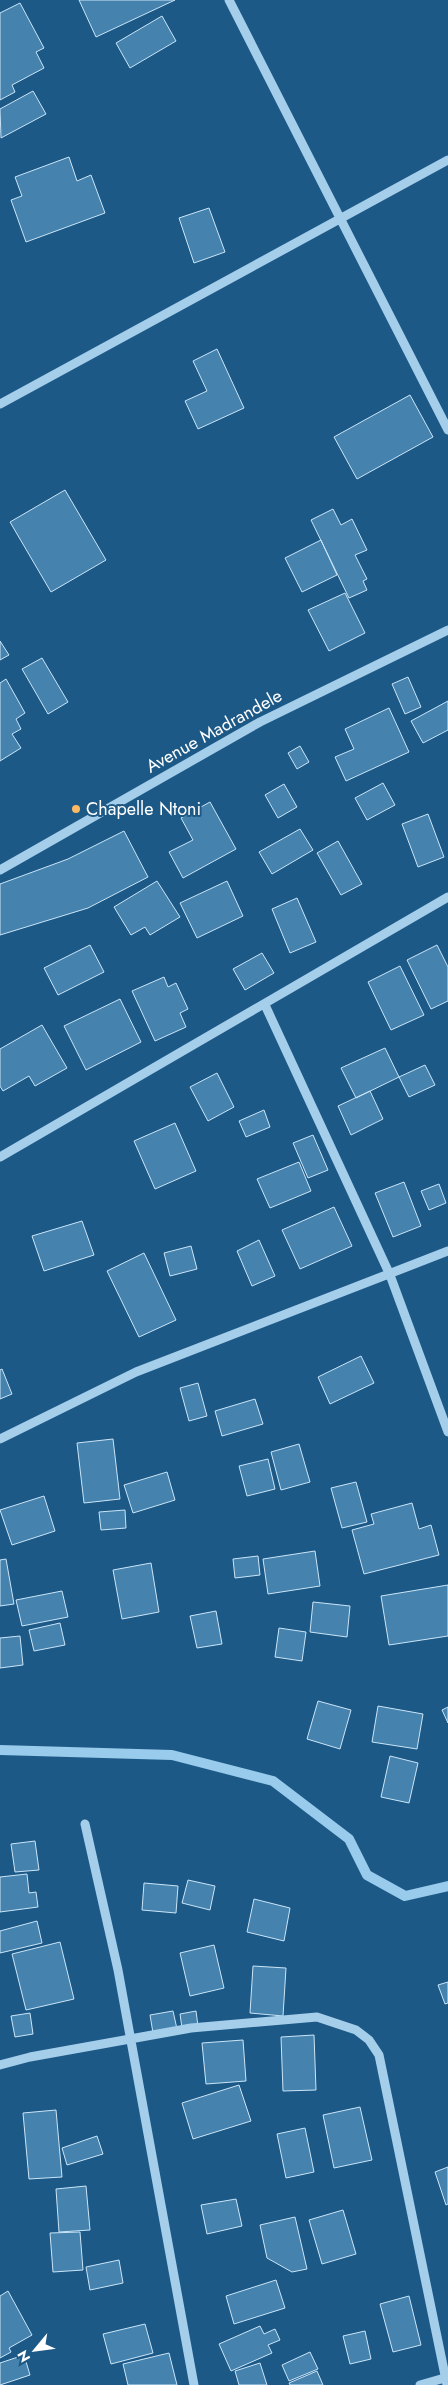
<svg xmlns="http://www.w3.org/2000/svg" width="448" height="2385" font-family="Jost,sans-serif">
<rect width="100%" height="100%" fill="#1d5986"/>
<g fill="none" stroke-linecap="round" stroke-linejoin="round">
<path stroke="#98cbec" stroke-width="10" d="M0,1750l172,5 101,26 76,58 18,36 38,21 43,-10"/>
</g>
<path fill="#4583ae" stroke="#cae5f8" d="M79,0h96l-79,37z
M20,3l24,45 -8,4 8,16 -32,17 3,7 -15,8v-87z
M162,16l14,25 -46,27 -14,-25z
M33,91l13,23 -45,24 -1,-29z
M69,157l8,24 14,-6 14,38 -79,29 -15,-42 11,-4 -7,-19z
M209,208l16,44 -31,11 -15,-45z
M217,349l27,59 -46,21 -13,-28 22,-10 -14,-30z
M410,395l23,42 -76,42 -23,-42z
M65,490l41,70 -55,32 -41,-70z
M333,509l8,16 11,-6 15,31 -12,5 12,24 -4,2 4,9 -18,8 -38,-78z
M321,540l16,35 -35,17 -17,-34z
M345,593l20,40 -36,18 -21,-41z
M0,641l9,14 -9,5z
M42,658l26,44 -20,12 -26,-45z
M408,677l13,30 -16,7 -13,-30z
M6,679l19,34 -9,6 5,10 -9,5 9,14 -21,13v-78z
M448,701v29l-25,13 -12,-22z
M389,708l20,44 -63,29 -11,-24 19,-8 -9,-20z
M300,746l9,16 -12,7 -9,-16z
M383,783l12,22 -28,15 -12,-22z
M284,784l13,23 -19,11 -13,-23z
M210,802l26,47 -53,29 -14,-26 24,-12 -12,-22z
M428,814l16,43 -26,10 -16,-43z
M300,829l13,21 -41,24 -13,-22z
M124,831l24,46 -60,31 -88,27v-51l68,-25z
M338,841l24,43 -21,11 -24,-42z
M157,881l23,36 -30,18 -5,-8 -14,8 -17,-28z
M227,881l16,35 -46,22 -17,-35z
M297,898l19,44 -26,11 -18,-44z
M90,945l14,27 -46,23 -14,-27z
M437,945l11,22v34l-17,8 -24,-49z
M262,953l12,20 -29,17 -12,-21z
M400,966l24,49 -33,15 -23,-48z
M164,977l4,10 8,-4 12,26 -8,4 6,14 -31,14 -23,-50z
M120,999l21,43 -55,28 -22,-44z
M42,1025l25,43 -32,18 -6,-10 -26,15 -3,-5v-37z
M385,1048l14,29 -43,21 -15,-30z
M425,1065l10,20 -26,12 -10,-20z
M217,1073l17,34 -26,14 -18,-34z
M370,1091l13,28 -32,16 -13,-29z
M264,1110l6,17 -24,10 -7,-16z
M175,1123l21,48 -41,18 -21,-48z
M313,1135l15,35 -20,8 -15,-35z
M299,1162l12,29 -41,17 -13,-29z
M404,1182l17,44 -28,11 -18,-44z
M439,1184l7,19 -17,7 -8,-19z
M334,1207l18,39 -52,23 -18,-39z
M82,1221l12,34 -50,16 -12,-35z
M259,1240l16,36 -23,10 -15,-35z
M191,1246l6,23 -27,7 -6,-23z
M144,1253l32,67 -37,17 -32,-66z
M361,1356l13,27 -44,21 -12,-27z
M2,1369l10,25 -12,5v-29z
M198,1383l9,33 -18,5 -9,-33z
M255,1399l8,25 -41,12 -7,-25z
M113,1439l7,60 -36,4 -7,-60z
M299,1444l11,38 -29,8 -10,-38z
M268,1459l7,30 -28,7 -8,-30z
M167,1472l8,28 -42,13 -9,-28z
M356,1482l11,40 -25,6 -11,-40z
M44,1496l11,35 -43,14 -12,-35z
M412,1503l7,26 12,-4 8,30 -75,19 -12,-44 22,-6 -3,-10z
M125,1510l1,18 -25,2 -2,-18z
M315,1551l5,35 -52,8 -5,-35z
M258,1556l2,19 -25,3 -2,-19z
M6,1559l8,45 -14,2v-46z
M151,1563l8,49 -37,7 -9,-49z
M448,1585v51l-59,9 -8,-49z
M62,1591l6,26 -46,9 -6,-26z
M313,1602l37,4 -3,31 -37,-5z
M216,1611l6,33 -25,4 -7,-32z
M60,1623l5,22 -31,6 -5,-21z
M279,1628l27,4 -4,29 -27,-4z
M20,1636l3,29 -23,3v-30z
M318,1701l33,9 -11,39 -33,-10z
M378,1706l45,8 -6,35 -45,-7z
M448,1707v16l-6,-13z
M390,1756l28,7 -9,40 -28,-6z
M35,1841l4,29 -24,2 -4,-28z
M27,1874l2,19 7,-1 2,15 -38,5v-35z
M188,1880l27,6 -5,24 -28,-7z
M144,1883l34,3 -2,27 -34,-3z
M254,1899l36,9 -6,33 -37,-9z
M37,1921l5,22 -42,10v-22z
M60,1942l14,57 -48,11 -14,-56z
M214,1945l10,43 -34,8 -10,-43z
M253,1966l33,2 -3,48 -33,-3z
M448,1982v21l-3,1 -7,-19z
M173,2011l4,18 -24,4 -3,-18z
M196,2011l2,15 -16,2 -2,-14z
M30,2013l3,21 -18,3 -4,-21z
M314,2035l2,55 -33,1 -2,-54z
M243,2040l3,41 -40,3 -4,-41z
M239,2085l12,36 -58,18 -11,-36z
M360,2107l12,53 -38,8 -11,-53z
M56,2110l6,67 -33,2 -6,-66z
M305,2128l9,44 -28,6 -9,-44z
M97,2136l6,18 -36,11 -5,-17z
M448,2167v37l-2,1 -11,-33z
M86,2186l4,44 -31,2 -3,-43z
M236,2199l6,27 -35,8 -6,-29z
M343,2210l13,44 -34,10 -13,-44z
M295,2217l12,52 -15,3 -25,-14 -7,-33z
M80,2232l3,38 -30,2 -3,-39z
M119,2260l4,23 -33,7 -4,-23z
M276,2280l9,28 -51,16 -8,-28z
M8,2291l24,44 -23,13 2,4 -11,6v-62z
M409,2296l12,49 -28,7 -13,-48z
M145,2324l8,29 -42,11 -8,-30z
M260,2326l4,8 11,-5 5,11 -12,5 4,8 -41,18 -12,-27z
M365,2331l6,28 -21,5 -7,-28z
M310,2352l8,17 -29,12 -7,-16z
M169,2353l8,32h-49l-5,-21z
M24,2355l6,20 -30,10v-22z
M260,2363l7,22h-28l-4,-14z
M317,2371l6,14h-33l-1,-2z"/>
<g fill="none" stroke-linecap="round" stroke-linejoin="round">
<path stroke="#a5ceeb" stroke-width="9" d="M229,0l219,430
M0,404l448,-244
M0,870l260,-148 188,-92
M265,1005l125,270 58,157
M0,1157l448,-260
M0,1439l136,-67 312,-121
M85,1824l33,146 76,415
M0,2065l30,-8 161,-29 126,-11 39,13 13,10 10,15 68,330
M420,2385l28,-8"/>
</g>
<circle fill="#faba64" stroke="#1d5986" stroke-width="2" cx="76" cy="809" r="5"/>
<g text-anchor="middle" stroke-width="4" stroke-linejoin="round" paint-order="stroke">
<g font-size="18" fill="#fff" stroke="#1d5986">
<text transform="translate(214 731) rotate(-29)" y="6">Avenue Madrandele</text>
</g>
<g font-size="18" fill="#fff" stroke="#1d5986" text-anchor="start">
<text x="86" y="815">Chapelle Ntoni</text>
</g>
</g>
<g transform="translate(35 2350) rotate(241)" stroke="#1d5986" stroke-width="4" paint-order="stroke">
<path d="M0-4L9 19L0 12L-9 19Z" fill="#ffffff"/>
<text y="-8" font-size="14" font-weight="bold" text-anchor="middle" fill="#ffffff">N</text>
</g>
</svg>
